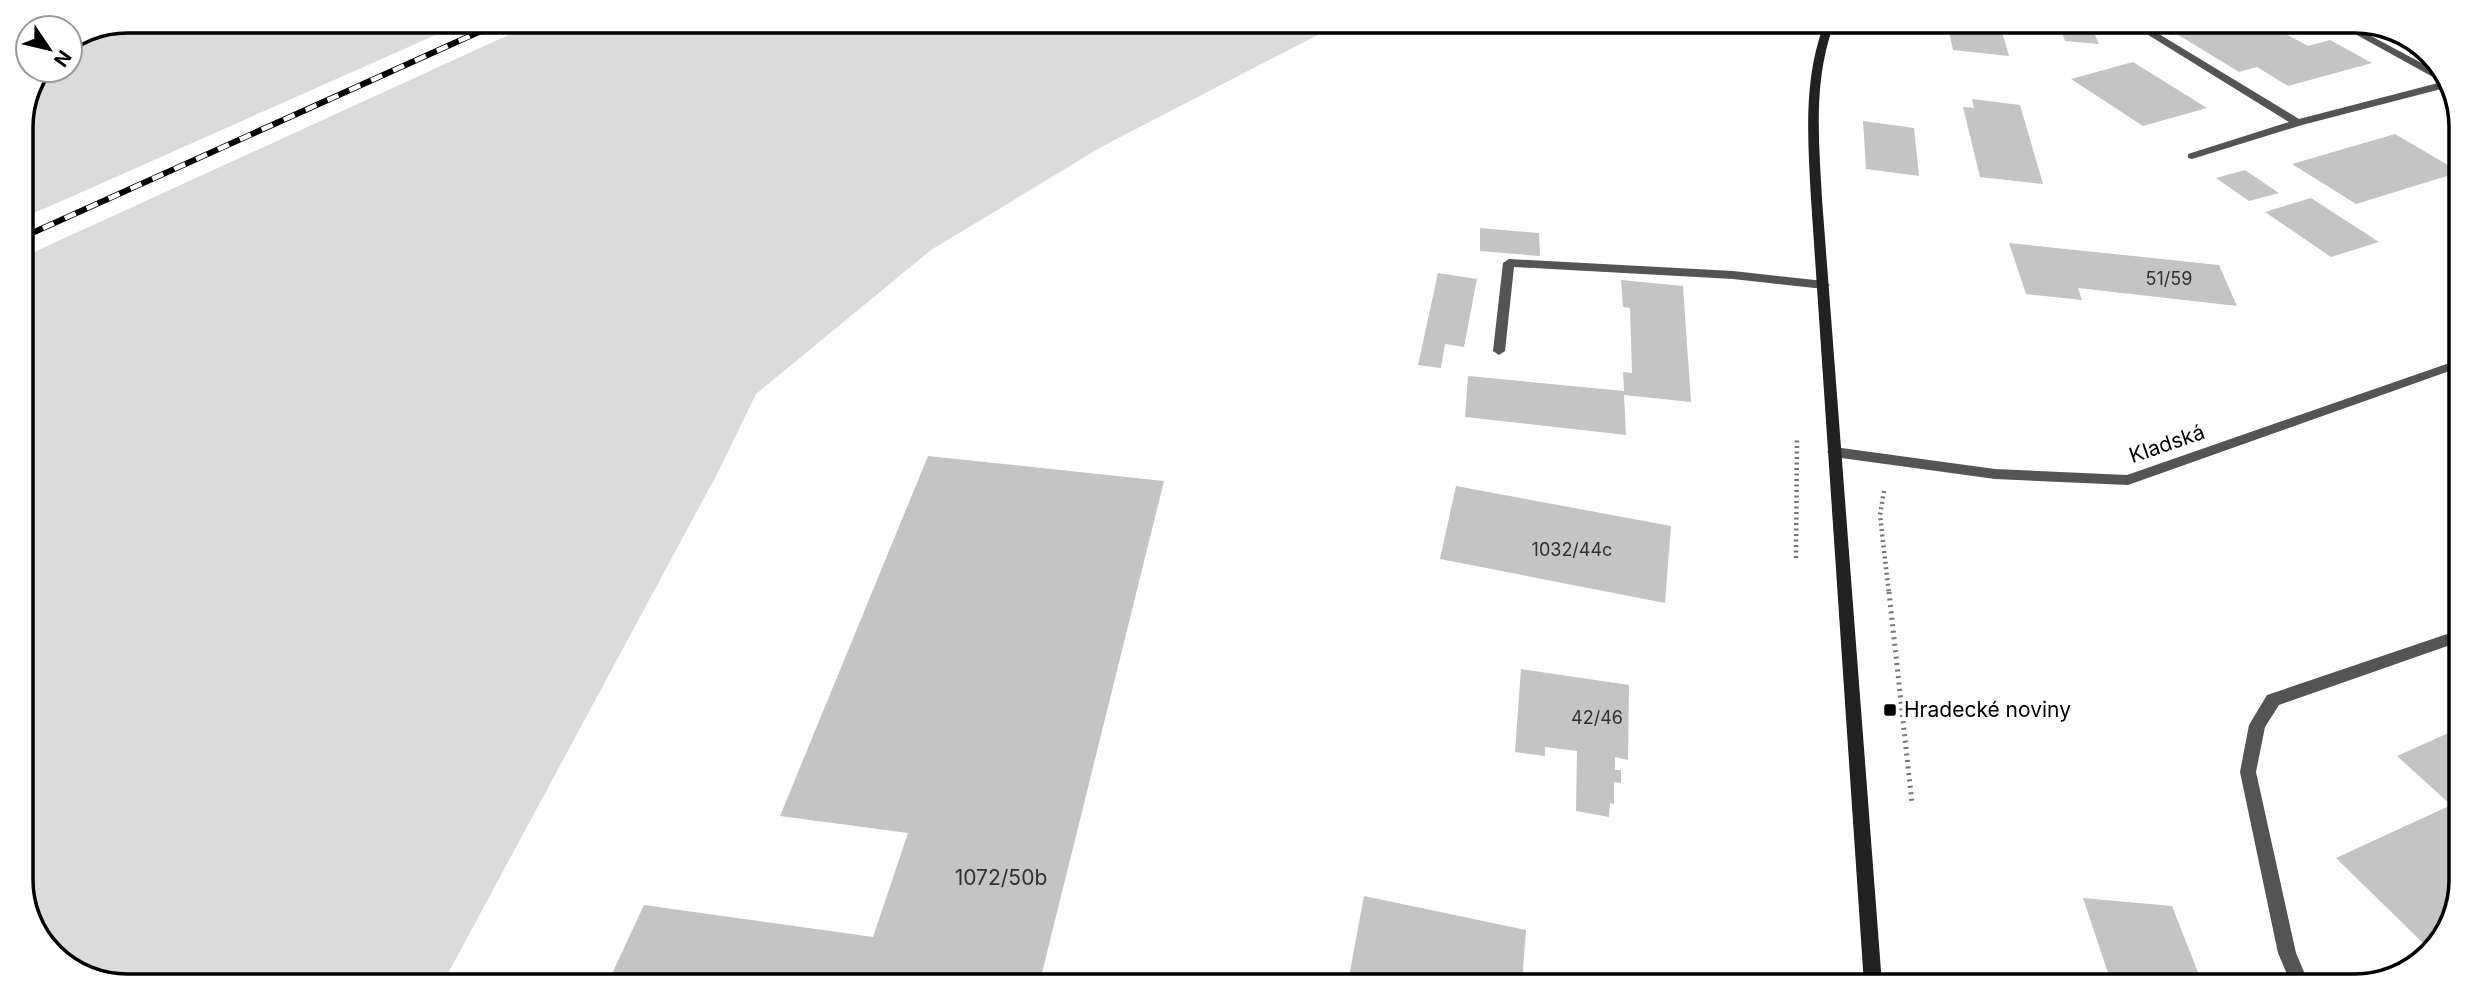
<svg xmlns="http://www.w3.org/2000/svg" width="2482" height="1007" font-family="Inter,sans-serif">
<rect width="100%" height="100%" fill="#fff"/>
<path fill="#dbdbdb" d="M127,21l338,1 -444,197v-98l23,-51h26v-25z
M537,22l800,3 -234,121 -172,104 -175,144 -39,80 -272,505 -358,-1 -44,-34 -22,-57v-629z"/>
<path fill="#c4c4c4" d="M1948,27l53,1 8,28 -56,-6z
M2060,28h32l7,16 -34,-3z
M2167,28l110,1 31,17 22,-6 42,23 -84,23 -31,-19 -18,5z
M2133,62l74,46 -64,18 -72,-47z
M1972,99l48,6 23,79 -63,-7 -17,-70 11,1z
M1863,121l51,7 5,48 -53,-7z
M2395,134l65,38 -104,32 -64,-40z
M2245,170l34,23 -30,8 -33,-23z
M2311,198l68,44 -48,15 -66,-45z
M1480,228l59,5 1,23 -60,-5z
M2009,243l210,22 18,41 -159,-18 4,12 -56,-6z
M1438,273l39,6 -13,68 -19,-3 -4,24 -23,-3z
M1621,280l62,6 8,116 -67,-7 2,40 -161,-18 3,-41 156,15 -1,-19 9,1 -2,-65 -7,-1z
M928,456l236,25 -124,500 -431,-1 35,-75 229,32 35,-104 -128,-17z
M1456,486l215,40 -6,77 -225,-44z
M1521,669l108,16 -1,75 -13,-3v13h6v13l-7,-1v22l-4,-1 -1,14 -33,-6 1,-60 -32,-4v9l-30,-4z
M2455,730l-2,190 -24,29 -93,-91 115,-53 -54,-49z
M1364,896l162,34 -4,53 -174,-1z
M2083,898l89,8 31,79h-91z"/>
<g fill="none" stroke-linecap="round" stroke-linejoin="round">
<path stroke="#767676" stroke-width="4.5" stroke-dasharray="2 3.5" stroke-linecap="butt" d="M1884,491l-4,24 9,79
M1796,558l1,-121"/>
<path stroke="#767676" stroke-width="5" stroke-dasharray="2 4.5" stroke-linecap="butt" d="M1889,592l23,211"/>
<path fill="#545454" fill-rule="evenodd" d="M2137,28h12l150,91 143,-37 -96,-53h12l88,47 3,11 -147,38 -110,34 -4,-1v-4l101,-32z
M1509,259l224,12 91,10 6,4 -6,4 -91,-10 -219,-12 -9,84 -6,4 -6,-4 10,-88z
M2458,360v8l-330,117 -133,-6 -161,-22 -7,-5 7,-5 161,22 132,6z
M2456,631v12l-177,62 -14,22 -9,45 40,181 14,33h-18l-14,-33 -38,-181 9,-47 18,-30z"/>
<path fill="#212121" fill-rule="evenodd" d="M1823,27h10c-20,55 -14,115 -11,172l60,785h-18l-53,-785c-3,-57 -8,-117 12,-172z"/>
<g stroke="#000" stroke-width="6">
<path id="rail" d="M21,238l480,-216"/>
</g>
<use href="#rail" stroke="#fff" stroke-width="4.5" stroke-dasharray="12" stroke-linecap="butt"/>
</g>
<rect fill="#000" stroke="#fff" stroke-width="2.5" x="1883" y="703" width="14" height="14" rx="3.5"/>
<g text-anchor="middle" stroke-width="7" stroke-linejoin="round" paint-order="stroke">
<g font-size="18" fill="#313131">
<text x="2169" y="285">51/59</text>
<text x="1572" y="556">1032/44c</text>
<text x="1597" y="724">42/46</text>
</g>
<g font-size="21" fill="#000" stroke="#fff">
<text transform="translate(2167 444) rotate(-19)" y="7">Kladská</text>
</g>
<g font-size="21" fill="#000" stroke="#fff" text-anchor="start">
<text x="1904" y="717">Hradecké noviny</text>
</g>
<g font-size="21" fill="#313131">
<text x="1001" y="885">1072/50b</text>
</g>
</g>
<path d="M0 0H2482V1007H0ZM127 33H2355A94 94 0 0 1 2449 127V880A94 94 0 0 1 2355 974H127A94 94 0 0 1 33 880V127A94 94 0 0 1 127 33Z" fill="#fff" fill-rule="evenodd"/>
<path fill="none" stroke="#000" stroke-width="3.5" d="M127 33H2355A94 94 0 0 1 2449 127V880A94 94 0 0 1 2355 974H127A94 94 0 0 1 33 880V127A94 94 0 0 1 127 33Z"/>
<g transform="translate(49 49) rotate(125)"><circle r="33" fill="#ffffff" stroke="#999999" stroke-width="2"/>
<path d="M0-5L12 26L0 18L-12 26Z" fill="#000000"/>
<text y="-10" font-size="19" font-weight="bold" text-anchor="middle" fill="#000000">N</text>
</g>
</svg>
